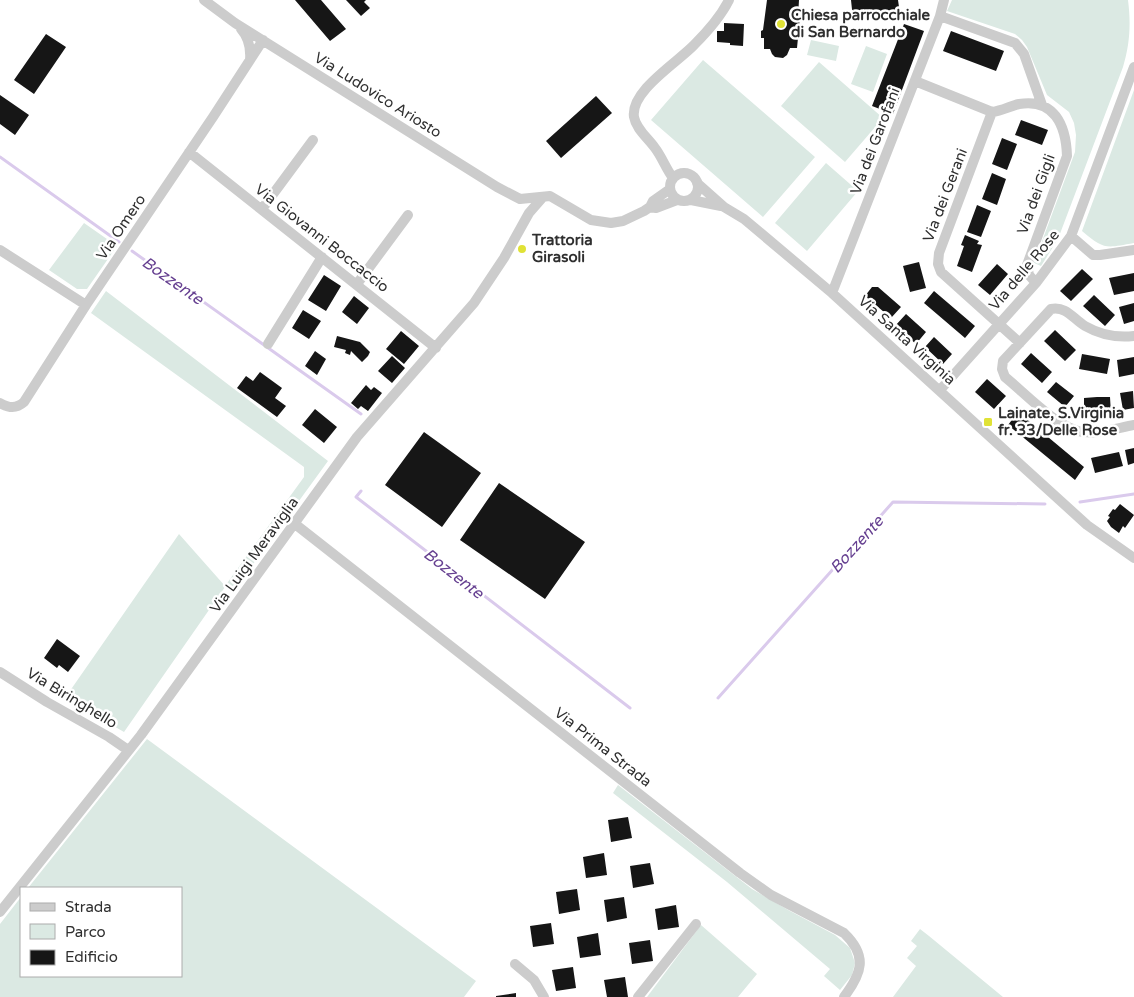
<svg xmlns="http://www.w3.org/2000/svg" width="1134" height="997" font-family="'Varela Round',sans-serif">
<rect width="100%" height="100%" fill="#fff"/>
<path fill="#dbe9e3" d="M952,0h176c3,23 2,44 -5,67l-65,172 -17,27 -7,-3 41,-111 1,-17 -2,-12 -5,-11 -22,-17 -20,-48 -5,-7 -7,-6 -68,-23z
M811,40l28,6 -3,15 -29,-6z
M866,46l21,8 -14,38 -22,-8z
M703,60l112,97 -52,60 -112,-97z
M819,62l64,56 -38,44 -64,-56z
M1134,90v153c-28,5 -30,7 -52,-12z
M826,163l32,28 -51,60 -32,-28z
M84,223l33,23 -30,43h-10l-28,-19z
M106,291l222,170 -96,132 -7,-6 -101,145 -59,-34 114,-164 46,52 79,-109v-10l-213,-154z
M147,739l329,242 -12,16h-464v-73l21,-27v79h160v-88h-153z
M618,785l134,104 38,22 45,24 15,13 5,15 -3,12 -12,15 -16,-14 6,-7 -103,-87 -114,-89z
M701,925l56,49 -19,23h-91z
M920,929l9,7 74,61h-110l23,-31 -9,-8 10,-12 -6,-5z"/>
<g fill="none" stroke-linecap="round" stroke-linejoin="round">
<path stroke="#dacaec" stroke-width="3" d="M0,157l119,85
M132,251l229,163
M361,491l-5,6 274,211
M1080,502l54,-8
M718,698l175,-196 152,2"/>
</g>
<path fill="#161616" d="M295,0h26l25,29 -16,12z
M346,0h20l-2,2 6,6 -9,8z
M767,0h32l-1,17h2l-3,31h-7l-3,7 -4,3 -8,-1 -3,-3 -2,-5h-6v-11h-3v-7l2,-1z
M851,0h47l2,14 -47,5z
M724,23l20,1 -1,22 -13,-1v-2l-13,-1v-11h7z
M904,24l20,7 -31,83 -21,-8z
M951,31l53,20 -8,20 -53,-20z
M46,34l20,13 -32,47 -20,-14z
M0,95l29,20 -14,20 -15,-11z
M596,96l16,17 -51,45 -15,-17z
M1021,120l27,10 -6,15 -27,-10z
M1002,138l15,6 -10,26 -15,-6z
M992,173l14,6 -9,26 -15,-6z
M977,205l14,6 -10,26 -14,-5z
M965,235l14,6 -2,3 5,1 -10,27 -15,-6 7,-20 -3,-1z
M919,262l7,26 -16,4 -7,-26z
M997,264l11,10 -18,21 -12,-10z
M1082,269l11,10 -22,22 -11,-10z
M1134,273v18l-20,4 -5,-17z
M324,275l17,11 -15,25 -18,-11z
M872,287h6l23,20 -10,11 -26,-22z
M934,291l41,35 -10,12 -41,-35z
M1094,295l21,20 -10,11 -22,-20z
M354,296l15,12 -12,16 -15,-12z
M1134,303v18l-10,3 -5,-17z
M303,310l18,11 -12,18 -17,-11z
M906,314l20,18 -10,12 -21,-18z
M1055,330l21,20 -11,11 -21,-20z
M401,331l18,15 -15,18 -18,-15z
M337,336l23,6 10,10 -2,4 -6,6 -11,-11 -1,4 -5,-2 1,-3 -12,-3z
M934,337l18,17 -9,10 -18,-17z
M315,351l11,8 -9,16 -12,-9z
M1031,353l21,19 -10,11 -21,-19z
M1082,354l28,5 -3,15 -28,-5z
M392,356l13,12 -13,15 -14,-12z
M1134,357v17l-15,3 -2,-17z
M260,372l22,16 -7,10 11,8 -9,11 -40,-29 9,-12 7,5z
M987,379l19,17 -12,13 -19,-17z
M1056,382l18,14 -9,11 -18,-15z
M366,385l5,5 3,-3 8,6 -14,18 -7,-5 -3,3 -7,-6z
M1133,391l1,17 -11,2 -3,-17z
M1097,397h13l1,17 -27,1v-17z
M315,409l22,18 -13,16 -22,-18z
M1018,412l66,55 -9,13 -67,-55z
M424,432l57,41 -39,54 -57,-42z
M1134,448v15l-6,2 -3,-15z
M1119,452l4,14 -28,7 -4,-15z
M499,483l86,59 -40,57 -85,-59z
M1120,504l14,11 -9,13 -2,-2 -4,7 -8,-6 -4,-6 3,-4 -2,-1 5,-7 2,1z
M57,639l23,17 -12,16 -9,-7 -2,3 -13,-10z
M628,817l4,21 -21,4 -3,-22z
M604,853l3,22 -21,3 -3,-21z
M650,863l4,21 -21,4 -3,-22z
M577,889l3,21 -21,4 -3,-22z
M624,897l3,21 -20,4 -3,-22z
M676,905l3,22 -21,3 -3,-21z
M551,923l3,21 -21,3 -3,-21z
M598,933l3,22 -21,3 -3,-21z
M650,940l3,21 -21,3 -3,-21z
M573,967l3,21 -20,3 -4,-21z
M625,977l3,20h-21l-3,-17z
M516,993v4h-20v-1z"/>
<g fill="none" stroke-linecap="round" stroke-linejoin="round">
<path stroke="#ccc" stroke-width="10" d="M204,0l31,23 262,164 23,12 30,-3 41,24 20,3 12,-2 21,-10 6,-4 3,-6 17,-12
M940,16l75,27 9,11 18,51
M241,29c8,9 10,19 9,31
M915,81l77,31c10,-1 18,-6 27,-8 35,-6 47,21 48,52l-40,109 2,10 7,8
M992,112l-53,141 -1,11 3,8 79,71
M189,152l247,196
M670 187a14 14 0 1 1 28 0a14 14 0 1 1-28 0Z
M673,178c-7,-9 -11,-21 -18,-30 -7,-10 -19,-19 -21,-31 -4,-26 44,-55 60,-72 13,-13 27,-29 35,-45
M697,183l27,24 20,12 88,74 255,232 47,33
M691,200l30,6
M650,207l6,1 21,-8
M262,209l51,-69
M1071,236l22,19h7l34,-5
M0,250l86,55
M357,284l51,-69
M832,293l108,-277 4,-16
M1134,336c-17,2 -35,-2 -49,-10 -12,-7 -18,-20 -34,-17l-48,52 -1,8 3,8c20,16 54,53 79,55 16,2 34,-4 50,-7
M268,344l54,-87
M940,390l96,-107 35,-47 63,-169
M0,403c9,5 16,6 24,-1l62,-97 127,-188 50,-77
M295,524l445,349 31,22 73,38c24,23 18,40 0,64
M0,672l47,30 62,35 19,13
M0,912l141,-177 216,-298 117,-134 30,-45 25,-45 14,-16
M515,964l19,16 10,17
M638,997l58,-73"/>
</g>
<g fill="#e0e236" stroke="#fff" stroke-width="2">
<circle cx="781" cy="24" r="5"/>
<circle cx="522" cy="249" r="5"/>
<rect x="983" y="417" width="10" height="10" rx="2.5"/>
</g>
<g text-anchor="middle" stroke-width="5" stroke-linejoin="round" paint-order="stroke">
<g font-size="15" font-weight="bold" fill="#2f2f2f" stroke="#fff" text-anchor="start">
<text x="791" y="20">Chiesa parrocchiale<tspan x="791" dy="17">di San Bernardo</tspan></text>
<text x="532" y="245">Trattoria<tspan x="532" dy="17">Girasoli</tspan></text>
<text x="998" y="418">Lainate, S.Virginia<tspan x="998" dy="17">fr. 33/Delle Rose</tspan></text>
</g>
<g font-size="15" fill="#2f2f2f" stroke="#fff">
<text transform="translate(378 95) rotate(32)" y="5">Via Ludovico Ariosto</text>
<text transform="translate(875 141) rotate(-69)" y="5">Via dei Garofani</text>
<text transform="translate(1036 194) rotate(-70)" y="5">Via dei Gigli</text>
<text transform="translate(945 195) rotate(-69)" y="5">Via dei Gerani</text>
<text transform="translate(121 227) rotate(-56)" y="5">Via Omero</text>
<text transform="translate(322 238) rotate(38)" y="5">Via Giovanni Boccaccio</text>
<text transform="translate(1024 270) rotate(-50)" y="5">Via delle Rose</text>
<text transform="translate(907 340) rotate(42)" y="5">Via Santa Virginia</text>
<text transform="translate(254 555) rotate(-54)" y="5">Via Luigi Meraviglia</text>
<text transform="translate(72 698) rotate(31)" y="5">Via Biringhello</text>
<text transform="translate(603 747) rotate(38)" y="5">Via Prima Strada</text>
</g>
<g font-size="16" font-style="italic" fill="#653f90" stroke="#fff">
<text transform="translate(173 280) rotate(35)" y="6">Bozzente</text>
<text transform="translate(856 544) rotate(-48)" y="6">Bozzente</text>
<text transform="translate(454 573) rotate(38)" y="6">Bozzente</text>
</g>
</g>
<rect x="20" y="887" width="162" height="90" fill="#ffffff" stroke="#acacac"/>
<rect x="30" y="903" width="25" height="8" fill="#cccccc" stroke="#acacac"/>
<text x="65" y="912" font-size="15" fill="#2f2f2f">Strada</text>
<rect x="30" y="924" width="25" height="15" fill="#dbe9e3" stroke="#acacac"/>
<text x="65" y="937" font-size="15" fill="#2f2f2f">Parco</text>
<rect x="30" y="950" width="25" height="15" fill="#161616" stroke="#acacac"/>
<text x="65" y="962" font-size="15" fill="#2f2f2f">Edificio</text>
</svg>
